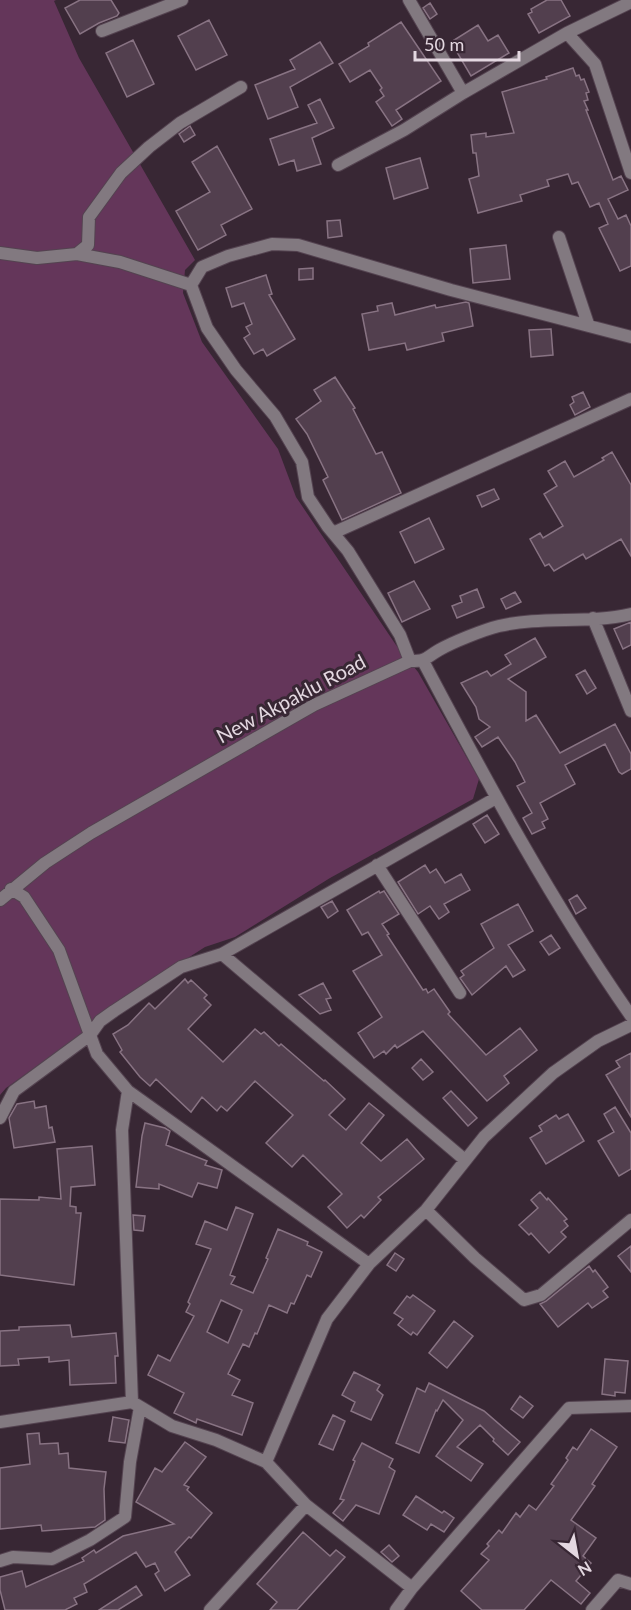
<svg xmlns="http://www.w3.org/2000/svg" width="631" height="1610" font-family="Lato,sans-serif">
<rect width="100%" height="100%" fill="#382734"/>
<path fill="#64365a" d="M0,0h56l-2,1 25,57 116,202 -10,10 -2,23 19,49 76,107 18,48 100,148 22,27 61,107 -6,20 -143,79 -95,59 -30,10 -98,63 -25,24 -76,54 -6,7z"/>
<path fill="#523f4e" stroke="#887383" stroke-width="1.5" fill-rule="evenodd" d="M80,0h31l8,13 -2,3 -18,7 -19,11 -15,-26z
M547,0h14l9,16 -31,17 -11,-19 4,-2 -1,-3z
M430,3l7,11 -7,5 -7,-11z
M209,20l18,35 -31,15 -18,-34z
M401,22l40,59 -45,29 6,9 -10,7 -16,-24 8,-6 -4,-6 2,-2 -12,-18 -20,12 -11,-18 30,-18 -1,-3z
M478,25l10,16 10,-6 11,18 -38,23 -20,-34z
M133,40l21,44 -27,13 -21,-44z
M320,42l13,21 -43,24 8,20 -30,12 -13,-34 40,-16 -5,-9z
M573,68l3,8 3,-1 2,5 3,-1 5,13 -3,1 2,7 -4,1 4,9h-2l27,70 8,-4 7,14 -20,9 10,20 8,-4 5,11v40l-11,5 -21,-43 9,-4 -9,-21 -9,4 -12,-25 -6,2 -4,-10 -21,6 2,6 -29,9 2,6 -44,12 -9,-34 10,-3 -3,-23h-3l-2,-18 15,-2v4l28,-4 -12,-41 45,-13 -1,-2z
M320,99l14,29 -22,10 9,26 -24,7 -3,-11 -15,5 -9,-26 47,-16 -9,-18z
M190,126l5,9 -11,7 -5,-8z
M217,146l35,63 -31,16 5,10 -28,15 -22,-39 34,-19 -18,-30z
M420,158l8,30 -34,11 -8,-31z
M340,220l2,16 -14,2 -1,-17z
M506,245l4,34 -37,4 -3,-34z
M313,268v11l-14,1v-11z
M266,275l6,19 -3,1 26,44 -28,17 -4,-7 -9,5 -10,-16 6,-4 -4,-7 6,-3 -8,-21 -12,4 -6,-19z
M466,302l3,1 4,23 -31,7 2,8 -37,9 -2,-7 -36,7 -7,-36 16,-3 -1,-5 15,-3 3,12 40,-10 1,3z
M551,329l2,26 -22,2 -2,-27z
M335,377l20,31 -2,1 23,45 6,-2 19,41 -59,27 -19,-40 5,-3 -21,-43 -11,-15 25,-18 -7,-11z
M583,392l7,15 -15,8 -5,-10 4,-3 -2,-5z
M612,452l19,33v71l-10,-17 -35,20 -3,-5 -29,17 -5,-7 -4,2 -15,-27 10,-6 3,5 20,-12 -19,-32 13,-8 -9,-15 17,-10 9,16 30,-17 -2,-2z
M494,489l5,10 -17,8 -5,-11z
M429,518l15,31 -29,14 -15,-31z
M414,581l16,28 -28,13 -14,-29z
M477,589l7,18 -27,11 -5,-12 10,-4 -2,-6z
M515,592l6,10 -15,7 -5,-10z
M631,622v23l-8,4 -9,-20z
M535,638l11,19 -38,22 18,13v29l10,-6 24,38 55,-29 16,30v15l-9,5 -3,-2 -14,-28 -40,21 10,19 -35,19 8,16 -6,3 3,6 -13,6 -9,-16 9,-5 -15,-27 8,-4 -10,-20 -17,-25 -16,10 -7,-10 15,-10 -11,-8 -3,-12 -15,-24 26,-12 4,5 20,-12 -6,-9z
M585,670l11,18 -9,6 -11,-19z
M487,815l12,19 -14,9 -12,-19z
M425,865l5,8 6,-4 9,14 16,-9 9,16 -26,14 5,8 -10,7 -9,-13 -12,8 -20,-32z
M379,891l1,2 4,-2 15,23 -17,10 7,10 -2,1 36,55 3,-1 2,4 6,-4 16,23 -2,2 38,41 34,-27 17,22 -33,26 5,7 -22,18 -64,-70 -26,17 -2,-3 -9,9 -2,-3 -10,7 -16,-25 24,-16 -29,-46 29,-16 -14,-23 -6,3 -15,-25z
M577,895l9,13 -10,6 -7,-14z
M332,901l6,10 -10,7 -7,-11z
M518,904l15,27 -25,14 17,25 -12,7 -7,-11 -34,29 -12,-17 4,-3 -3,-4 33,-23 -13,-24z
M551,935l9,13 -11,7 -9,-13z
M185,979l3,4 3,-3 16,15 -3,3 7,7 -23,24 35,33 32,-33 6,5 3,-2 15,14 2,-2 43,37 1,-1 20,19 -16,16 17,15 23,-27 15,12 -23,28 20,18 26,-22 17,20 -46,38 3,3 -17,18 -3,-3 -14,13 -19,-21 14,-13 -39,-39 -11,12 -26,-24 27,-28 -38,-34 -28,30 -6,-5 -4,5 -15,-14 -11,15 -35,-33 -6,7 -10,-9 -20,-25 2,-2 -9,-16 15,-9 21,-22 6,6z
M323,983l8,15 -5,1 5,11 -11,4 -21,-19z
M631,1053v64l-25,-42 14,-8 -4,-6z
M421,1059l12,13 -10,8 -11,-12z
M451,1091l26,27 -9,8 -25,-28z
M34,1101l1,7 11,-2 3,22 3,-1 3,15 -41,6 -5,-30 8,-14z
M615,1107l16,26v36l-12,7 -21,-35 16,-9 -10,-18z
M568,1114l16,27 -38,23 -16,-26 12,-7 -3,-5 17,-11 3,4z
M145,1123l20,5 5,3 -4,14 41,16 -2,4 17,5 -5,18 -19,-5 -6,14 -33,-13v5l-23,-2 6,-51z
M92,1146l3,39 -24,2 -1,19 6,1v6h5l-7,72 -74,-10v-76l39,1v-3l22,2 -4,-50z
M540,1192l7,8 1,-2 19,21 -3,2 4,5 -7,6 5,5 -17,16 -18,-20 -2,2 -10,-10 19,-17 -7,-8z
M236,1207l17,7 -23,61 5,2 -4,7 22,9 15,-34 -2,-1 12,-29 30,13 -1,3 15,7 -11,25 -4,-2 -13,29 -3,-1 -4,10 -18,-8 -12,29 -2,-1 -6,14 -6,-3 -15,30 12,6 -8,15 21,8 -11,32 -45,-16 -1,4 -22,-10 10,-20 -36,-18 10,-20 12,6 24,-45 -8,-4 4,-8 -2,-2 23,-53 -15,-5 9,-23 22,9zM221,1300l21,10 -14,33 -21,-11z
M133,1215l12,1 -2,15 -9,-1z
M631,1246v26l-13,-16z
M395,1253l9,6 -8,12 -9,-6z
M589,1266l4,6 2,-2 13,17 -5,4 5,6 -16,11 -4,-5 -30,24 -18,-23 6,-3z
M413,1295l22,16 -18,24 -4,-3 -2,3 -13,-10 5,-6 -9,-6 13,-17 3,2z
M454,1321l19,15 -26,32 -18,-15z
M70,1325l2,12 44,-4 2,23h-3l1,27 -46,2 -1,-25 -20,2v-5l-31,2 1,6 -19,1v-35l19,-1v-3z
M605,1359l23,2 -3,32 -10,-1v4l-13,-2z
M354,1372l26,13 -3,5 6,5 -12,25 -20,-9 4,-9 -13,-7z
M429,1383l55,28 36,31 -12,13 -15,-14 1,-2 -14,-14 -23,22 26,17 -12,17 -35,-25 27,-36 -20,-20 -6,11 -1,-1 -17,43 -23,-10 21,-55 8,4z
M520,1396l13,10 -10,12 -12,-9z
M333,1415l12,6 -12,29 -14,-6z
M113,1417l16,3 -4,23 -16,-2z
M591,1429l26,18 -25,37 3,2 -24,34 25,18 -13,18 8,7 -15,18 14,12 -9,11 -30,-24 -27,30h-42l-21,-19 28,-31 -8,-6 8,-8 -2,-2 12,-14 3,3 14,-20 4,4 9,-12 7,5 18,-24 -3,-2 17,-24 -2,-2 7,-11 4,3z
M39,1433l1,11 18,-1 1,11 9,-1 1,15 37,4 -2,17 1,31 -10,7 -53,4 -1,-6 -41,4v-61l30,-4 -3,-30z
M185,1442l21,15 -22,28 5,2 -2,3 25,23 -21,25 -2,-1 -14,15 15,23 -25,16 -10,-17 4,-3 -4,-8 -9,4 -10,-15 -52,32 3,8 -13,6 3,6 -12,6h-60l-5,-20v-13l22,-6 4,16 58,-26 -2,-3 12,-8 2,3 27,-17 51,-12 -38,-22 19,-34 7,4z
M362,1443l31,16 -4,8 6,4 -16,43 -23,-9 -13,16 -10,-8 11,-13 -4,-1 15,-38 -2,-1z
M416,1496l26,17 2,-2 10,7 -10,14 -13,-8 -4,6 -24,-15z
M303,1532l27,24 6,-6 9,7 -48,53h-27l7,-8 -20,-18z
M389,1545l10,11 -7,6 -11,-10z
M136,1586l6,9 -24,15h-19z"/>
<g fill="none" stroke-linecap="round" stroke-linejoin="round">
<g stroke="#544350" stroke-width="14">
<path id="minor" d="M409,0l54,93 104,-60 64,-31
M102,31l80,-31
M567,33l28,31 36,109
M338,165l66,-35 59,-37
M559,237l29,87
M0,253l37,5 40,-4 43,8 71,23
M77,254l11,-9 1,-28 32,-44 28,-26 31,-24 61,-36
M333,533l298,-134
M593,618l38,93
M410,661l-10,-26 -52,-84 -20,-24 -20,-30 -6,-35 -27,-46 -39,-46 -29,-42 -16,-43 11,-18 26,-11 44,-12 26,1 153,45 180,47
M423,661c64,121 129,242 208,355
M377,865l83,128
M11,889l13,8 35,53 38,104 31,37 -6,39 10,272
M0,900l45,-37 46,-30 223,-128 96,-44c18,0 15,-3 29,-11 14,-8 44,-20 60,-24 43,-10 89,-2 132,-12
M222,954l243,206
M128,1091l241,173
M0,1118l14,-27 76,-56 10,-14 14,-10 67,-44 41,-13 274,-156
M426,1210l49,48 49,42 17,-5 90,-75
M0,1422l132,-20 40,24 44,14 50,22 40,43 106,83
M266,1462l61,-143 42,-55 57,-54 58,-73 69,-64 45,-32 33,-16
M0,1561l13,-4 39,2 38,-19 35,-23 5,-55 10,-55
M210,1610l96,-105
M396,1610l16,-22 157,-180 62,-2
M592,1610l26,-30 13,4"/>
</g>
<use href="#minor" stroke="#827980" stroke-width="12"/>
</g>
<g text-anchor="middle" stroke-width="6" stroke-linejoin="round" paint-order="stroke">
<g font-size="20" fill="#e4d8e1" stroke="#382734">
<text transform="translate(291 699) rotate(-28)" y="7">New Akpaklu Road</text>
</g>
</g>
<g transform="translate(577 1556) rotate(149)" stroke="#382734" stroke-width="4.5" paint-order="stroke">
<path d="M0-4.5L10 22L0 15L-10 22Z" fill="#e4d8e1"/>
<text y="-9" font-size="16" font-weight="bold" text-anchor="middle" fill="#e4d8e1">N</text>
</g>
<path d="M415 51v9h104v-9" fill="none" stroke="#e4d8e1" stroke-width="3"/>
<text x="424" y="51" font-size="18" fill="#e4d8e1" stroke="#382734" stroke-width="4.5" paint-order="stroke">50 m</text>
</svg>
